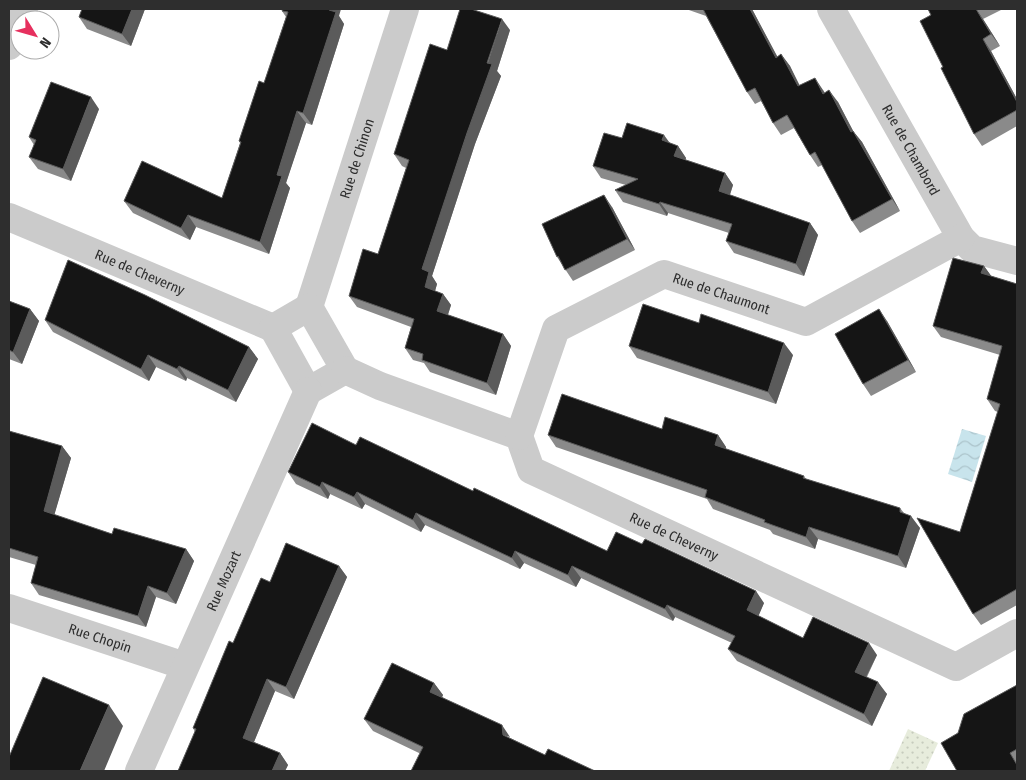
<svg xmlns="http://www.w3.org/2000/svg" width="1026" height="780" font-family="'Fira Sans Condensed',sans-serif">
<defs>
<pattern id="grass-dots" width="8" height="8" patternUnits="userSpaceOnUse" patternTransform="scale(1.25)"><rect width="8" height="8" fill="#e7ecdc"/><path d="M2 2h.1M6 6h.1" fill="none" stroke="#c6cbbd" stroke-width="1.8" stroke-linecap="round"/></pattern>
<pattern id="water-waves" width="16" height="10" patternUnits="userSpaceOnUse" patternTransform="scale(1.25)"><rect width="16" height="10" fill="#c8e4ec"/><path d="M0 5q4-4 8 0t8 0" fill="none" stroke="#acc4cb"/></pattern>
</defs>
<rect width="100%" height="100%" fill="#fff"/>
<path fill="url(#grass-dots)" d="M908,729l30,14 -13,28h-36z"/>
<path fill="url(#water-waves)" d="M962,429l24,7 -14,46 -24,-8z"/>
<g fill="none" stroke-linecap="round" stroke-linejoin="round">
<g stroke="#cbcbcb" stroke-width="28">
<path id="s1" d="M831,9l130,229 11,11 45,12"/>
<path d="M9,46l15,-37"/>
<path id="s2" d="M9,217l264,111"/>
<path id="s3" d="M309,307l96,-298"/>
<path d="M309,307l36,63 -37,21 -35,-63z"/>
<path id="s4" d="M345,370l35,16 139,50 12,34 425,197 61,-34"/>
<path id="s5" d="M519,436l37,-107 108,-55 142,48 155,-84"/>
<path id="s6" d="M9,608l176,58"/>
<path id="s7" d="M139,771l169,-380"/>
</g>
</g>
<path fill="#8a8a8a" d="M82,9h63l-14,37 -44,-17 -8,-12z
M686,9h66l25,48 4,-3 9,12 9,20 24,4 2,3 13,9 15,29 9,11 38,69 -40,22 -8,-12 -30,-56 -4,2 -8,-12 -16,-27 -13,7 -8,-12 -12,-22 -6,3 -8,-12 -41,-76z
M928,9h75l-20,10 17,27 -9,5 26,48v27l-35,20 -8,-12 -31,-67 -12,-52z
M282,11l57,5 5,8 -32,101 -6,-2 -20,60 4,5 -21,66 -73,-27 -6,13 -57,-27 -9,-12 98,-3 18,-55 -1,-2 25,-58 22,-66z
M510,30l-13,41 4,5 -26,68 -43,132 5,8 -2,7 8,3 8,11 -3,10 55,19 8,12 -15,49 -66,-23 -6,-9 -11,-3 -8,-12 6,-21 -54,-20 -8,-11 29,-42 28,-86 -4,-2 -8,-12 53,-104z
M99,109l-28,72 -33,-12 -9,-12 5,-12 -5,-8z
M622,138l48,5 8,3 8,12 -1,2 40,13 8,12 -3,10 80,28 8,12 -14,41 -70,-23 -8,-12 3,-8 -61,-20 -1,3 -44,-14 -8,-12 11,-5 -25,-7 -8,-12z
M612,207l23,43 -62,31 -16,-24z
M984,266l7,10 26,8v321l-36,20 -8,-11 -13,-82 38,-120 -3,-1 -8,-12 13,-44 -59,-18 -8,-11z
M9,301l21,8 9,12 -17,43 -13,-5z
M45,320l204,27 9,12 -22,43 -49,-24 -1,3 -30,-14 -7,14 -96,-49z
M887,321l29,51 -45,24 -8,-12z
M629,346l164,9 -17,49 -139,-46z
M662,429l56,6 8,12v2l78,27 2,3 94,29 4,5 16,15 -14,40 -88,-29 -3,10 -42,-15 -3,-4 -57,-21 -6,-10 -151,-52 -8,-12z
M9,431l53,15 9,12 -17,57 58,19 74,15 8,12 -18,43 -20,-7 -10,30 -107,-32 -8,-12 5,-18 -27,-8z
M356,445l117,46 134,60 157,52 -6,13 45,22 74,17 -10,22 20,17 -15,32 -135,-65 -9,-12 4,-6 -57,-26 -2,4 -92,-43 -5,9 -52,-24 -4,6 -95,-44 -4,7 -56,-28 -3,5 -32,-15 -2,5 -32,-15 -8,-12z
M339,566l8,11 -53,122 -19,-8 -21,51 26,11 8,12 -3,6h-107l17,-39 -2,-4 40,-85 37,-61z
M434,683l9,12 -1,2 68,41 35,17 50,16 -176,-18 -46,-22 -9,-12z
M1017,685v86l-59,-38z"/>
<path fill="#5b5b5b" d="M132,9h13l-14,37 -9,-12z
M329,9h12l-2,7 5,8 -32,101 -9,-12z
M750,9h2l32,60 -8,-11z
M976,9l7,10 17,27 -9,-12z
M502,19l8,11 -13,41 4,5 -26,68 -43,132 5,8 -4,14 -8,-11 -3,-18z
M983,39l8,12 26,48v3z
M781,54l9,12 16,32 -8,-12z
M815,78l8,12 8,16 -8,-12z
M829,90l9,12 22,42 -9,-12z
M91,97l8,12 -28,72 -8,-12z
M297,111l9,12 -20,60 4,5 -21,66 -9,-12 17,-67z
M853,131l9,11 38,69 -8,-12z
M664,135l8,11 -10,-6z
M678,146l8,12 -4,10 -8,-12z
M725,173l8,12 -6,18 -8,-12z
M604,195l8,12 23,43 -8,-11z
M660,202l8,11 -1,3 -8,-12z
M188,215l8,12 -6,13 -9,-12z
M810,223l8,12 -14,41 -8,-12z
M984,266l8,11 -11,-4z
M443,294l8,11 -6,18 -8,-12z
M30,309l9,12 -17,43 -9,-12z
M879,309l8,12 29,51 -8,-12z
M503,334l8,12 -15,49 -9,-12z
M784,343l9,12 -17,49 -8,-12z
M249,347l9,12 -22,43 -8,-12z
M148,355l8,12 -7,14 -8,-12z
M179,366l8,12 -1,3 -9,-12z
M718,435l8,12 -3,10 -8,-12z
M62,446l9,12 -19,65 -8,-12z
M322,482l8,12 -2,5 -8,-12z
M357,492l8,12 -3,5 -8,-12z
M416,513l9,12 -4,7 -8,-12z
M911,516l9,12 -14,40 -8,-12z
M809,527l9,12 -3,10 -9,-12z
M186,549l8,12 -18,43 -9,-11z
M515,551l9,12 -4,6 -8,-11z
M339,566l8,11 -53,122 -8,-12z
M572,566l9,12 -5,9 -8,-12z
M148,586l8,11 -10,30 -8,-11z
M756,591l8,12 -8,19 -9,-12z
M667,605l8,12 -2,4 -8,-12z
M869,643l8,12 -14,28 -8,-11z
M267,679l8,12 -24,58 -8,-11z
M878,682l9,12 -15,32 -8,-12z
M434,683l9,12 -4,9 -9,-12z
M109,705l14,21 -19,45h-24z
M502,725l8,12 -7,-2z
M280,753l8,12 -3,6h-13z"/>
<path fill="#151515" stroke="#5b5b5b" d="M82,9h50l-10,25 -43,-17z
M283,9h46v1l7,2 -33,101 -6,-2 -20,64 5,1 -22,66 -72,-27 -7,13 -57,-27 18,-40 80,37 19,-56 -2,-1 20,-60 5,2 24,-71 -6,-1z
M460,9h11l31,10 -15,44 5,1 -25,69 -45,136 7,3 -4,15 18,7 -6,17 66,23 -16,49 -65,-23 1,-6 -18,-6 9,-29 -65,-23 14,-47 15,5 31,-94 -15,-6 36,-110 17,6z
M703,9h47l26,49 5,-4 17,32 17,-8 8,16 6,-4 22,42 2,-1 39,68 -40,22 -37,-69 -5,3 -23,-40 -14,8 -18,-35 -8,4z
M928,9h48l15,25 -8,5 34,63v8l-43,24 -33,-66 2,-1 -23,-46 11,-6z
M51,82l40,15 -28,72 -34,-12 7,-17 -7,-3z
M627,123l37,12 -2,5 16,6 -4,10 51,17 -6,18 91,32 -14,41 -70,-23 6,-17 -72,-22 -1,2 -44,-14 23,-11 -45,-13 11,-33 18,5z
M604,195l23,44 -62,31 -7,-14 -1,1 -15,-33z
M953,258l31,8 -3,7 36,11v305l-44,25 -56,-96 43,14 40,-128 -13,-5 15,-53 -69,-20z
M68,260l77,35 104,52 -21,43 -49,-24 -2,3 -29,-14 -7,14 -96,-49z
M9,301l21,8 -17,43 -4,-2z
M643,304l56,19 2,-9 83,29 -16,49 -139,-46z
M879,309l29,51 -45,24 -28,-50z
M562,394l100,35 3,-12 53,18 -3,10 89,31 -1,2 97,30v4l11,4 -13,40 -89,-29 -3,10 -42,-15 1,-2 -60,-23 2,-7 -159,-55z
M312,423l44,22 4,-8 113,54 1,-3 133,63 9,-19 26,12 3,-5 47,22 64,30 -9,19 56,28 10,-21 56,26 -14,29 23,10 -14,32 -136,-65 7,-13 -68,-31 -2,4 -93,-43 -4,9 -53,-24 -3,7 -96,-45 -3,7 -56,-28 -3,5 -32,-15 -2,5 -32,-15z
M9,431l53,15 -18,65 68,23 2,-6 72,21 -19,44 -19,-7 -10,30 -107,-33 7,-26 -29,-9z
M286,543l53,23 -53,121 -19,-8 -24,59 37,15 -8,18h-94l18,-42 -3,-1 36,-87 4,2 28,-65 9,4z
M392,663l42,20 -4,9 72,33 1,10 42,20 3,-6 47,22h-184l12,-24 -59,-28z
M43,677l66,28 -29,66h-71v-14z
M1017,685v64l-7,4 7,12v6h-60l-16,-28 17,-10 6,-19z"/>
<g text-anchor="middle" stroke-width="5" stroke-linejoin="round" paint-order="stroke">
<g font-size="14" fill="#2e2e2e" stroke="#fff">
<text dy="5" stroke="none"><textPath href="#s1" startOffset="162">Rue de Chambord</textPath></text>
<text dy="5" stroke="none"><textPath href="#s3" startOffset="156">Rue de Chinon</textPath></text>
<text dy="5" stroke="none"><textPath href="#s2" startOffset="142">Rue de Cheverny</textPath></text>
<text dy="5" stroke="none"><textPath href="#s5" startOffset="295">Rue de Chaumont</textPath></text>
<text dy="5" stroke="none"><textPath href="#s4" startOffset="380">Rue de Cheverny</textPath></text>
<text dy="5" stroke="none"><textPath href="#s7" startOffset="208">Rue Mozart</textPath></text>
<text dy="5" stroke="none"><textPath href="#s6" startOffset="96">Rue Chopin</textPath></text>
</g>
</g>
<rect width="1026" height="780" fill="none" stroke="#2e2e2e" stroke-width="20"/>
<g transform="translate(35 35) rotate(127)"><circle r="24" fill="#ffffff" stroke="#ababab"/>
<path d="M0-4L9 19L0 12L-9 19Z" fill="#e6305e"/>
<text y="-8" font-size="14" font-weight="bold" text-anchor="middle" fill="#2e2e2e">N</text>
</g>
</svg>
